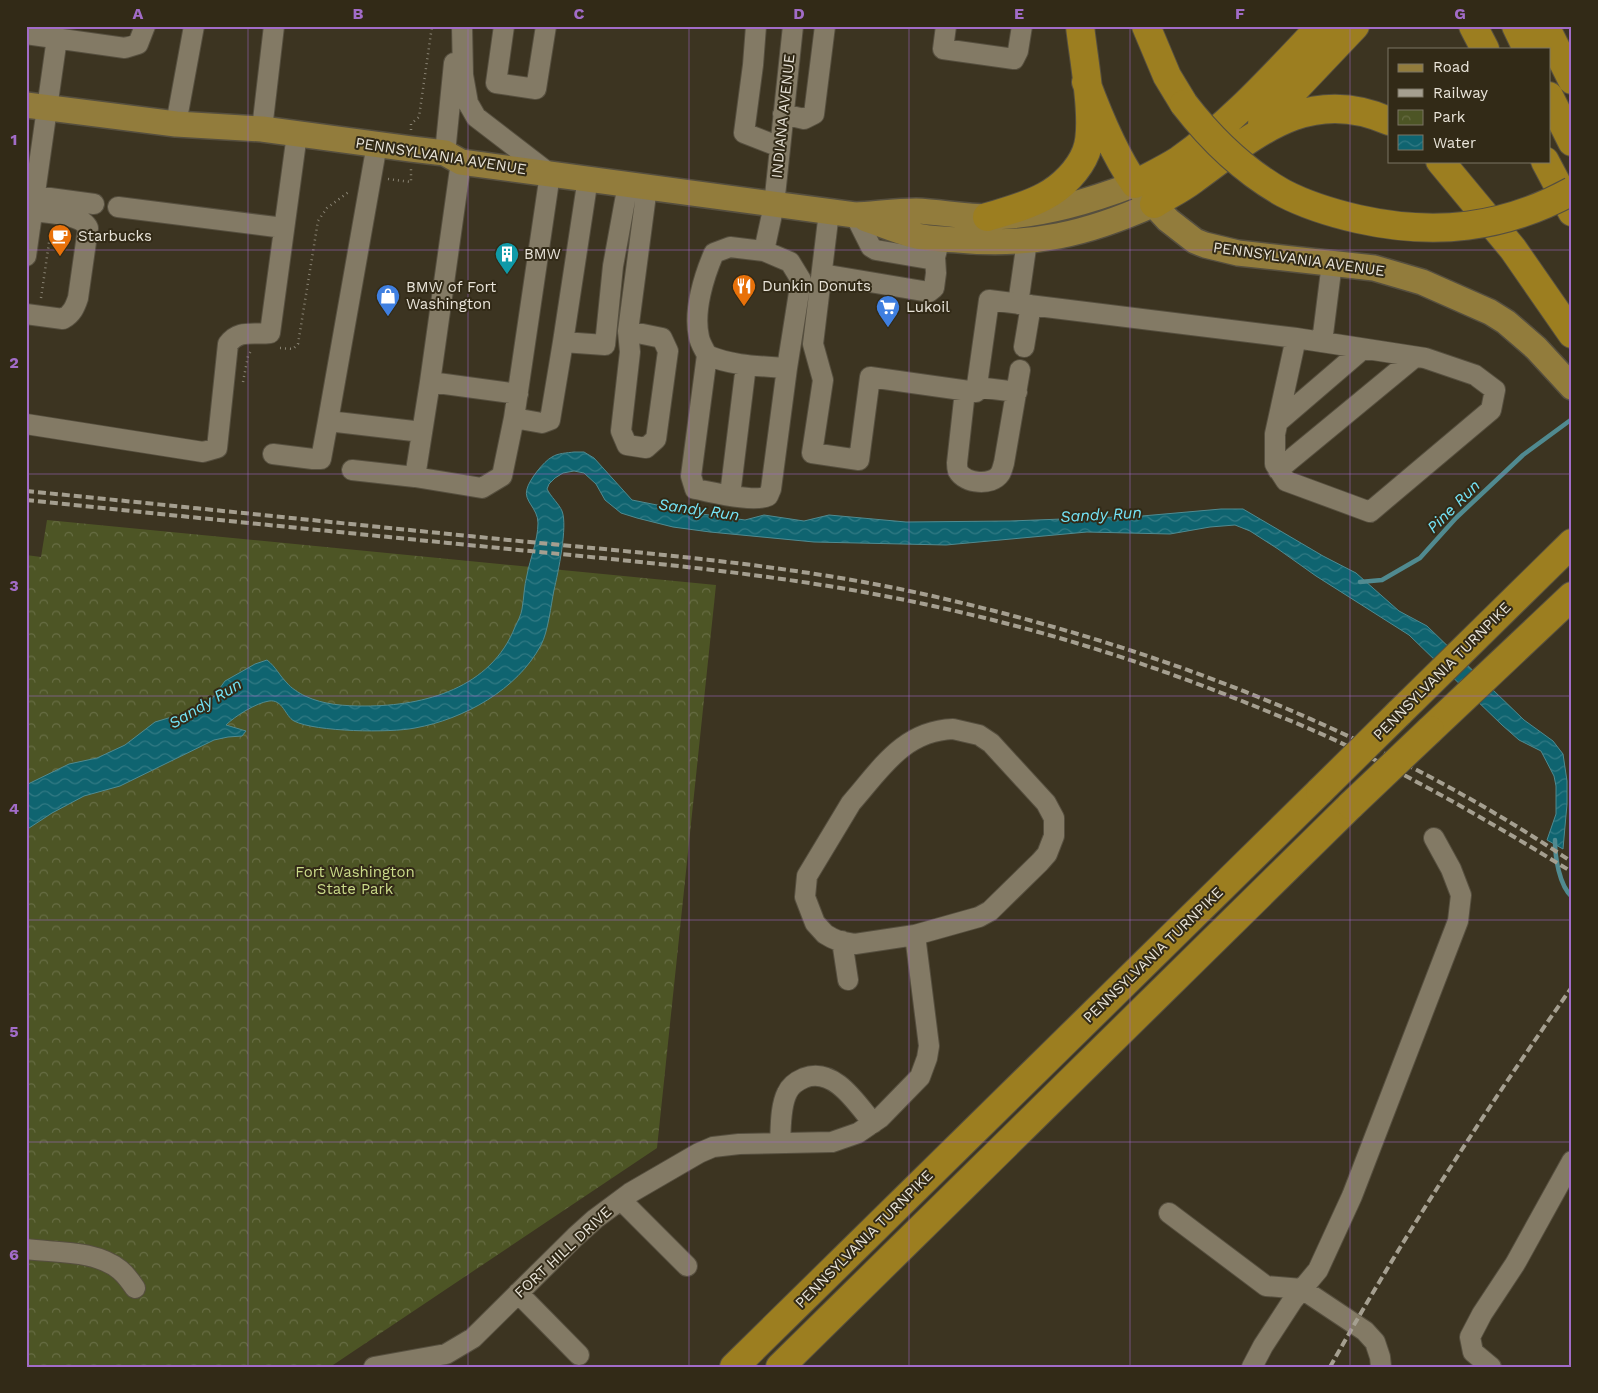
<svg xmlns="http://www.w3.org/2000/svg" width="1598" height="1393" font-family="'Work Sans',sans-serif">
<defs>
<pattern id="park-crowns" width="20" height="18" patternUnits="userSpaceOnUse" patternTransform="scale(1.25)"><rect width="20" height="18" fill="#4d5525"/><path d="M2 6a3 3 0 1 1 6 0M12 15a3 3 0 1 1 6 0" fill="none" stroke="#676d44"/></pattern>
<pattern id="water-waves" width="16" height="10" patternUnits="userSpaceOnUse" patternTransform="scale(1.25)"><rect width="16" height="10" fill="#0f6470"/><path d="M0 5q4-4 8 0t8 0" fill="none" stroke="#327a84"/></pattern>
</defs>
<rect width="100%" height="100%" fill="#3c3421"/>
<path fill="url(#park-crowns)" d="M47,520l669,65 -59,563 -327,219h-304v-812l15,2z"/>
<path fill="url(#water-waves)" stroke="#508a90" d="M574,452h10l10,6 38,42 70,14 43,6 19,-5 40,6 25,-6 77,7 104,-1 132,-5 79,-7h22l80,47 33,17 43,38 28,15 97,94 29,21 10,13 4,27v23l-4,45 -16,-9 9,-26v-28l-2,-10 -13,-25 -22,-11 -17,-15 -93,-90 -93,-59 -38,-27 -28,-18 -15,-6 -25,2 -40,7 -83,-2 -141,13 -132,-3 -104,-10 -37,-5 -36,-9 -16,-5 -16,-13 -9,-16 -12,-11 -10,-2 -11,2 -8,5 -6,6 -2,5c4,8 12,15 15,22 6,15 -4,62 -8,79 -3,15 -6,42 -13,55 -24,45 -77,74 -126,83 -24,5 -100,4 -121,-7 -9,-5 -11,-22 -25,-20 -13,2 -34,15 -43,24l20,6 -4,5 -14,1 -14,3 -94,46 -36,10 -32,17 -26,17v-45l43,-21 28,-6 28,-13 30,-23 20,-6 15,-3 19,-10 16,-22 30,-17 12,-4c9,7 12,15 20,23 4,5 12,10 18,13 19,9 40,10 60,10 60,0 126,-18 150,-79 3,-6 6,-12 7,-18 2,-11 2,-23 5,-34 3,-16 11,-35 11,-52 0,-15 -15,-22 -11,-34 2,-9 17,-28 25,-32 6,-4 15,-4 22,-5z"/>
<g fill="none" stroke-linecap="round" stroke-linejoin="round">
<path stroke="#508a90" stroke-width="4.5" d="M1360,582l22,-2 38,-22 36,-40 67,-63 49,-36
M1555,840c0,17 4,45 17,57"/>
<g stroke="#564f3f" stroke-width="22">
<path id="minor" d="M462,26l1,49 5,28 8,14 74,57 -36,244 28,5 8,-3 13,-78
M504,26l-8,57 40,6 10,-63
M756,26l-3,39 -9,68 36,14
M946,26l-3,23 71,10 4,-8 4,-25
M26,34l99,14 13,-4 7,-18
M783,114l21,5 10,-5 11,-88
M176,124l18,-98
M262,129l12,-103
M377,144l-49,277 94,11
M445,153l9,-90
M461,162l-31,220 88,12
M588,178l-25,164 42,3 8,-79 15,-82
M35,196l59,8
M118,207l166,21
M829,212l-16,132 10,36 -11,73 47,7 11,-83 106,15 13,-92 307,38 129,20 50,17 20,15 -4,20 -121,102 -84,-31 -11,-17v-30l21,-96
M855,215l16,32 5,3 53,9 6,-2 3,-11
M764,251l10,-46 19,-179
M26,256l31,-218
M822,274l107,18 5,-4 2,-15 -1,-16
M1018,304l9,-63
M26,314l37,5c9,-5 12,-12 15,-21l10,-70c-6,-14 -41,-15 -55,-17
M628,331l34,7 6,13 -12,88 -10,9 -19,-3 -6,-14 9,-79 -2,-21 19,-144
M1322,342l10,-79
M1024,347l7,-42
M707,355l-16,121 4,13c17,3 59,14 73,7l3,-7 16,-121 14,-88 -11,-18 -26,-11 -34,-4 -16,6c-10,23 -21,58 -15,84 1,6 5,12 8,18 25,11 52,11 80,13
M430,382l-15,95 67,11 20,-12 12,-58
M977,387l40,5
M965,391l-8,72c0,3 0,5 1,8 7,13 34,15 42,3 2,-3 3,-8 4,-11l16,-93
M1278,422l85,-73
M26,424l177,28 14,-4 11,-104c11,-15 25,-9 42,-11l27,-199
M273,454l40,5h8l7,-38
M352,470l63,7
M1278,470l137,-113
M730,495l16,-130
M953,729l26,6 12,8 55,60 8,15v18l-7,18 -7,8 -50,49 -11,6 -64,18 -60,9 -16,-3 -7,-3 -7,-4 -10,-11 -10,-26 2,-21 38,-63 6,-10c30,-34 52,-72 102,-74z
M842,941l6,39
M780,1143c1,-15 0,-36 7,-50 3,-7 10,-12 17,-15 30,-12 53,26 69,45
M621,1200l66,66
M1169,1213l97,73 36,3 63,42 10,11 5,15 1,10
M26,1249c30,4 70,1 94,21 6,5 11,12 15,18
M518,1293l61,62
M374,1367l72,-13 27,-16 102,-101 20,-18 35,-26 69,-40 14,-6 26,-3 93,-2 26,-9 22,-15 40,-41 7,-19 2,-12 -14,-111
M1252,1367l11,-21 30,-46 25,-30 34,-74 106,-275 3,-26 -10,-26 -17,-31
M1491,1367l-18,-15 -3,-15 12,-23 33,-50 57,-103"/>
</g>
<g stroke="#564f3f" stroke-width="28">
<path id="major" d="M26,105l150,19 86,5 149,20 34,4 16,9 394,53c20,-1 41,-4 61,-4 26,1 52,7 79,6 49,-2 95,-16 140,-33l33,36 27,21 10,4 33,8 136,15 48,14 68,30 16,10 30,26 36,39
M866,219c15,5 31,12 47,16 14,4 30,4 45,5 74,7 129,-6 196,-36"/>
</g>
<g stroke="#564f3f" stroke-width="30">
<path id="highway" d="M1146,26l21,50 17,28
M1473,26l12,23
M1516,26l11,23
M1545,26l27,54
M1086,82c13,35 28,72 49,102 15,-8 30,-15 44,-24 53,-37 97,-87 142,-134
M1549,96l23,46
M1262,124l93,-98
M1440,161l73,88 59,85
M1545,161l27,51
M1154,204c13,-8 27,-15 39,-24 62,-45 115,-95 196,-59
M987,217c20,-6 40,-11 58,-21 17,-9 34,-26 41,-44 11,-26 -3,-96 -6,-126
M1399,713l173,-170
M1430,730l142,-134
M734,1367l586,-576
M780,1367l571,-562"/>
</g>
<path stroke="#888272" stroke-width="2.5" stroke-dasharray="1 4" stroke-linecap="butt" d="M411,130v-6l8,-7 13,-91
M388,179l23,3v-14
M41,298l10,-69
M280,348l13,1 5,-5 20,-123 9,-13 23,-17
M243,382l5,-26 3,-5"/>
<use href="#minor" stroke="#837a65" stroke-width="20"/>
<use href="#major" stroke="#927c3c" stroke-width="25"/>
<use href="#highway" stroke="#9c7e20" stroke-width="28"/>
<path stroke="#a59f90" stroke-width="4" stroke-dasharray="8 4" stroke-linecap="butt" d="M26,491c161,16 322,33 483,49 144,14 291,25 432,58 222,51 441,136 631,264
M26,500c161,17 322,33 483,49 142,14 285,26 424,57 106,23 209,55 309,95 32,13 65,26 97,41 80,39 157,83 233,130
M1330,1367c73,-130 156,-258 242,-380"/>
<g stroke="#564f3f" stroke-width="30" stroke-linecap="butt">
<path id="highway-bridge" d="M1184,104c27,35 60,67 99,89 23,12 49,20 75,26 76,17 145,10 214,-28
M1320,791l79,-78
M1351,805l79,-75"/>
</g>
<use href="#highway-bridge" stroke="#9c7e20" stroke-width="28"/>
</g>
<path fill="none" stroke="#a26cc8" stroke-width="1" stroke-opacity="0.55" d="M248,26v1341M468,26v1341M689,26v1341M909,26v1341M1130,26v1341M1350,26v1341M26,250h1546M26,474h1546M26,696h1546M26,920h1546M26,1142h1546"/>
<defs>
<g id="cafe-pin" transform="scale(1.25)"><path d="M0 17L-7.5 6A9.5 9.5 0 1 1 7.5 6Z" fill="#e8710a" stroke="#322a17"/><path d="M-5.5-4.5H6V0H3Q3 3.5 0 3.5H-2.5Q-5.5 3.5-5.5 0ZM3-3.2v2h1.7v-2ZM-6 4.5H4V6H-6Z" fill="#fff"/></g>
<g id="building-pin" transform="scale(1.25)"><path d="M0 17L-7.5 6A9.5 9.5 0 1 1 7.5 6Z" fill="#0f9aa8" stroke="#322a17"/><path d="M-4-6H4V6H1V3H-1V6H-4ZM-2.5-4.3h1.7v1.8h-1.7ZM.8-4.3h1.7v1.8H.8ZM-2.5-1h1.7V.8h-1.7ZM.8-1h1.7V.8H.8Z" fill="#fff"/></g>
<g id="restaurant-pin" transform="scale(1.25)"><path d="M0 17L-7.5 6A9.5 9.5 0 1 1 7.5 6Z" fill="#e8710a" stroke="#322a17"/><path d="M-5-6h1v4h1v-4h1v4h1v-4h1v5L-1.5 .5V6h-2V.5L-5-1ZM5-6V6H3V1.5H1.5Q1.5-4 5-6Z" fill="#fff"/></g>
<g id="shop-pin" transform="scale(1.25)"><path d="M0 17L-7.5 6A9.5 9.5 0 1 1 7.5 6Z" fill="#3f7fe0" stroke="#322a17"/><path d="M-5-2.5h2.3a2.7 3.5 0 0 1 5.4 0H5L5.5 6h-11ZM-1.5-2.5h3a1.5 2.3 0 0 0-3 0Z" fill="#fff"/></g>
<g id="supermarket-pin" transform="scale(1.25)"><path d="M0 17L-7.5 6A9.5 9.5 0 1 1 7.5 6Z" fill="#3f7fe0" stroke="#322a17"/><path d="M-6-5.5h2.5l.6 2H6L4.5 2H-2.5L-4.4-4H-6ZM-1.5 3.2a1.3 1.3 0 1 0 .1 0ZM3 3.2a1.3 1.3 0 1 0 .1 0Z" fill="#fff"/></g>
</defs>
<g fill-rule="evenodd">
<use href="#cafe-pin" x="60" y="236"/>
<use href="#building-pin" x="507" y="254"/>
<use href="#restaurant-pin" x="744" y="286"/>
<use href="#shop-pin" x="388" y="296"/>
<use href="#supermarket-pin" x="888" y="307"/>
</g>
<g text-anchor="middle" stroke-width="4" stroke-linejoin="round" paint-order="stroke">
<g font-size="15" fill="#e9e4d9" stroke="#322a17">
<text transform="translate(783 116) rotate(-84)" y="5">INDIANA AVENUE</text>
<text transform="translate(441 156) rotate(9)" y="5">PENNSYLVANIA AVENUE</text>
<text transform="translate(1299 259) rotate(8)" y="5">PENNSYLVANIA AVENUE</text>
<text transform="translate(1442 671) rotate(-45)" y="5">PENNSYLVANIA TURNPIKE</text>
<text transform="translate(1153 955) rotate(-44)" y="5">PENNSYLVANIA TURNPIKE</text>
<text transform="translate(864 1239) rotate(-45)" y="5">PENNSYLVANIA TURNPIKE</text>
<text transform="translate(563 1252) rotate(-43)" y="5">FORT HILL DRIVE</text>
</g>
<g font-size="15" fill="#e9e4d9" stroke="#322a17" text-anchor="start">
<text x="78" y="241">Starbucks</text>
<text x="524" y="259">BMW</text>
<text x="762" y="291">Dunkin Donuts</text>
<text x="406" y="292">BMW of Fort<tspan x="406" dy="17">Washington</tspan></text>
<text x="906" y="312">Lukoil</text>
</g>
<g font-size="15" fill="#cbdb8a" stroke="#322a17">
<text x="355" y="877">Fort Washington<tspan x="355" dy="17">State Park</tspan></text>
</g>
<g font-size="16" font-style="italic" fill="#74e4f7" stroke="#322a17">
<text transform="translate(1453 506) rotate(-45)" y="6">Pine Run</text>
<text transform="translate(699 509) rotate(8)" y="6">Sandy Run</text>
<text transform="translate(1101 514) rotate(-3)" y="6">Sandy Run</text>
<text transform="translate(205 703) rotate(-31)" y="6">Sandy Run</text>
</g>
</g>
<rect width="1598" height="1393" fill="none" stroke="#322a17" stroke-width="55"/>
<rect x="1388" y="48" width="162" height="115" fill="#322a17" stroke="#7b7465"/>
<rect x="1398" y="64" width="25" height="8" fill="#927c3c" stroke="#7b7465"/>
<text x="1433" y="72" font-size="15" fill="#e9e4d9">Road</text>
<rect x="1398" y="89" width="25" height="8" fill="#a59f90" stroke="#7b7465"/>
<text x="1433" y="98" font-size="15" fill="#e9e4d9">Railway</text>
<rect x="1398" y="110" width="25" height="15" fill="url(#park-crowns)" stroke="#7b7465"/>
<text x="1433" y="122" font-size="15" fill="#e9e4d9">Park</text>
<rect x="1398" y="135" width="25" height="15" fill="url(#water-waves)" stroke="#7b7465"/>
<text x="1433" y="148" font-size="15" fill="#e9e4d9">Water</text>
<rect x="28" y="28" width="1542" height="1338" fill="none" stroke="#a26cc8" stroke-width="2"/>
<g font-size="16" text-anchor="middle" font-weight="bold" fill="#a26cc8">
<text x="138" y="19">A</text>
<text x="358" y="19">B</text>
<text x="579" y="19">C</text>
<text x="799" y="19">D</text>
<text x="1019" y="19">E</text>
<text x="1240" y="19">F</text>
<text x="1460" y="19">G</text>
<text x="14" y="145">1</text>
<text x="14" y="368">2</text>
<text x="14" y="591">3</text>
<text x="14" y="814">4</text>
<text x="14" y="1037">5</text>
<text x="14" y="1260">6</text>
</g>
</svg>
